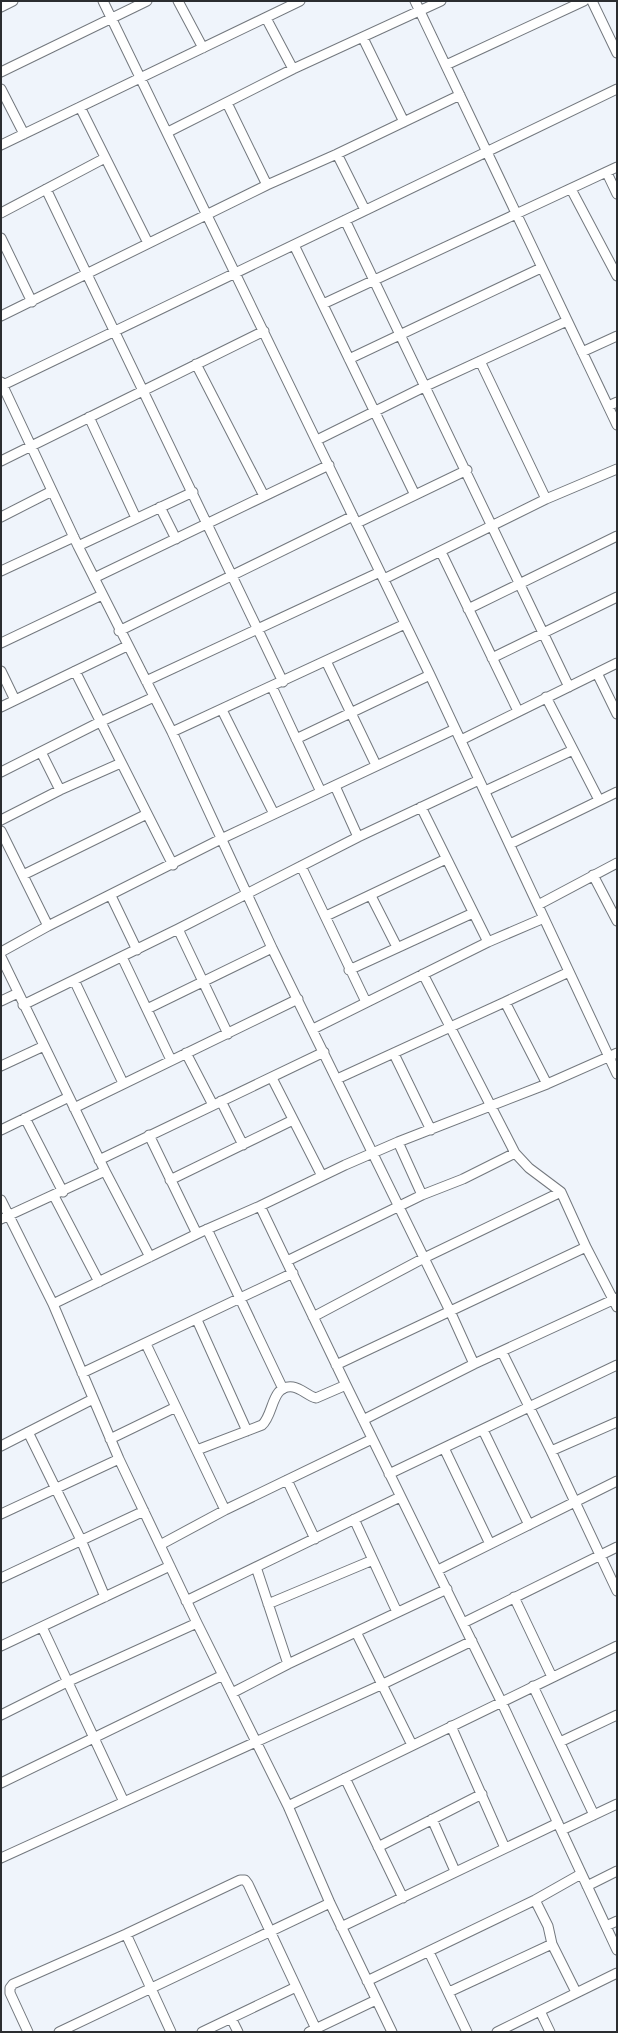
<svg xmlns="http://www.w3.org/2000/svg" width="618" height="2033" font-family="Lora,serif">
<rect width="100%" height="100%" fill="#eff4fb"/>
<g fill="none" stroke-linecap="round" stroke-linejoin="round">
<g stroke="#73787e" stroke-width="11">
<path id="minor" d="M103,1l327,674 187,399
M178,1l25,47
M415,1l202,424
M592,1l25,52
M1,7l12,-6
M266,18l27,51
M363,38l41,84
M446,65l138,-64
M1,72l146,-71
M1,89l23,45
M227,103l40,82
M80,107l68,136
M168,132l125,-63 148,-68
M1,145l299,-144
M337,154l28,56
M607,173l10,21
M46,189l237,493
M571,189l46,87
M1,213l104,-55
M345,220l224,467
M1,238l31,64
M294,245l121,250
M323,304l294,-137
M1,316l266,-131 70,-31 123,-59
M582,352l35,-16
M349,359l192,-91
M480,361l66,138
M196,364l68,132
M1,382l77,164 94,186 100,216 178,363 24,53
M1,386l616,-297
M608,406l9,-4
M89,417l47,101
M317,440l109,-54 141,-65
M1,461l263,-130
M160,507l16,32
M1,517l51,-26
M357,523l110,-53
M78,546l115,-54
M441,552l77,159
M1,571l73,-34
M94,578l235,-113
M384,579l162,-80 71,-30
M468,609l149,-73
M119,631l234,-115
M1,643l101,-48
M492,658l125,-61
M326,661l50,104
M1,671l14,29
M75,671l98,194
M597,673l20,41
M146,681l234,-109
M272,687l49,105
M546,697l53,103
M1,707l126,-61
M222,710l52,104
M172,732l233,-108
M296,739l134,-64
M461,740l156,-77
M41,752l19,38
M1,772l99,-50 54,-25
M335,786l23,51
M485,791l88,-41
M421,807l67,135
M1,820l59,-30 61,-27
M1,831l47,95
M510,844l107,-52
M301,866l65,136
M23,875l124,-61
M593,875l24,46
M111,896l26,54
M371,896l26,51
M538,905l79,-42
M326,916l120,-57
M178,929l50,105
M1,952l47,-26 173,-87 234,-110
M1,957l104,214 45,86
M122,957l49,103
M349,970l124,-57
M423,974l92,179 14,15 32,24 25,55 31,60
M74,980l49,103
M1,1001l17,-8
M505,1002l64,-30
M23,1005l155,-76 180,-92 121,-57
M147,1009l125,-61
M313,1029l175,-87 56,-24
M186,1053l27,52
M394,1054l37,76
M1,1066l43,-20
M272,1078l50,98
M337,1079l168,-77 42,82
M221,1101l22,44
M74,1108l224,-109
M25,1118l38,74
M1,1130l68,-33
M149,1135l48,99
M398,1142l24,53
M99,1160l225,-108
M170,1180l123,-60
M54,1196l45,86
M1,1200l52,104 66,155 78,164 91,183 42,97 62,129
M260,1206l86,179 155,316 116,249
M1,1219l104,-48
M207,1229l76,160
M287,1261l135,-66 41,-16 52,-26
M53,1304l150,-73 57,-25 85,-41 53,-23 149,-58 70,-31
M313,1317l111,-59 137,-66
M197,1320l50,111
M146,1344l79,166
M502,1352l49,99 66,140
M336,1365l250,-118
M82,1373l211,-100
M363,1420l111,-56 143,-66
M483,1430l46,95
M28,1432l53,108 24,57
M110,1439l66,-32
M1,1446l92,-47
M444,1448l46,96
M197,1450l65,-25c12,-10 9,-41 31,-38 8,1 15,9 23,11l30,-13
M551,1451l66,-29
M389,1474l228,-109
M287,1480l28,59
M1,1514l118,-55
M354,1519l43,93
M160,1545l65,-35 147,-71
M256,1567l32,97
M438,1570l179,-89
M1,1578l143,-67
M514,1597l38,80
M186,1601l214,-104
M268,1604l105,-44
M463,1623l154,-76
M42,1627l82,175
M356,1632l56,113
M1,1646l169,-80
M533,1686l61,129
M232,1693l56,-29 159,-75
M1,1715l66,-33 130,-59
M451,1726l54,122
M560,1742l57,-27
M345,1778l58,120
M1,1783l222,-108
M288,1806l329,-160
M432,1819l23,52
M562,1830l55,-26
M378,1847l104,-53
M1,1858l382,-174 89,-43
M587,1886l30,-15
M535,1900l13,26 4,18 24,48
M606,1926l11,-5
M341,1927l217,-104
M126,1934l45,98
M429,1952l38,80
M367,1981l168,-81 46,-26
M449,1992l103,-48
M540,2011l10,21
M231,2018l7,14
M28,2032l-18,-39v-5l3,-4 113,-50 114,-54h5l3,4 68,145
M59,2032l271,-129
M202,2032l94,-45
M309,2032l67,-32
M497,2032l120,-59"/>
</g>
<use href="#minor" stroke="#fff" stroke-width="9"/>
</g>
<rect width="618" height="2033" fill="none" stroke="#2b2d30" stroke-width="4"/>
</svg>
